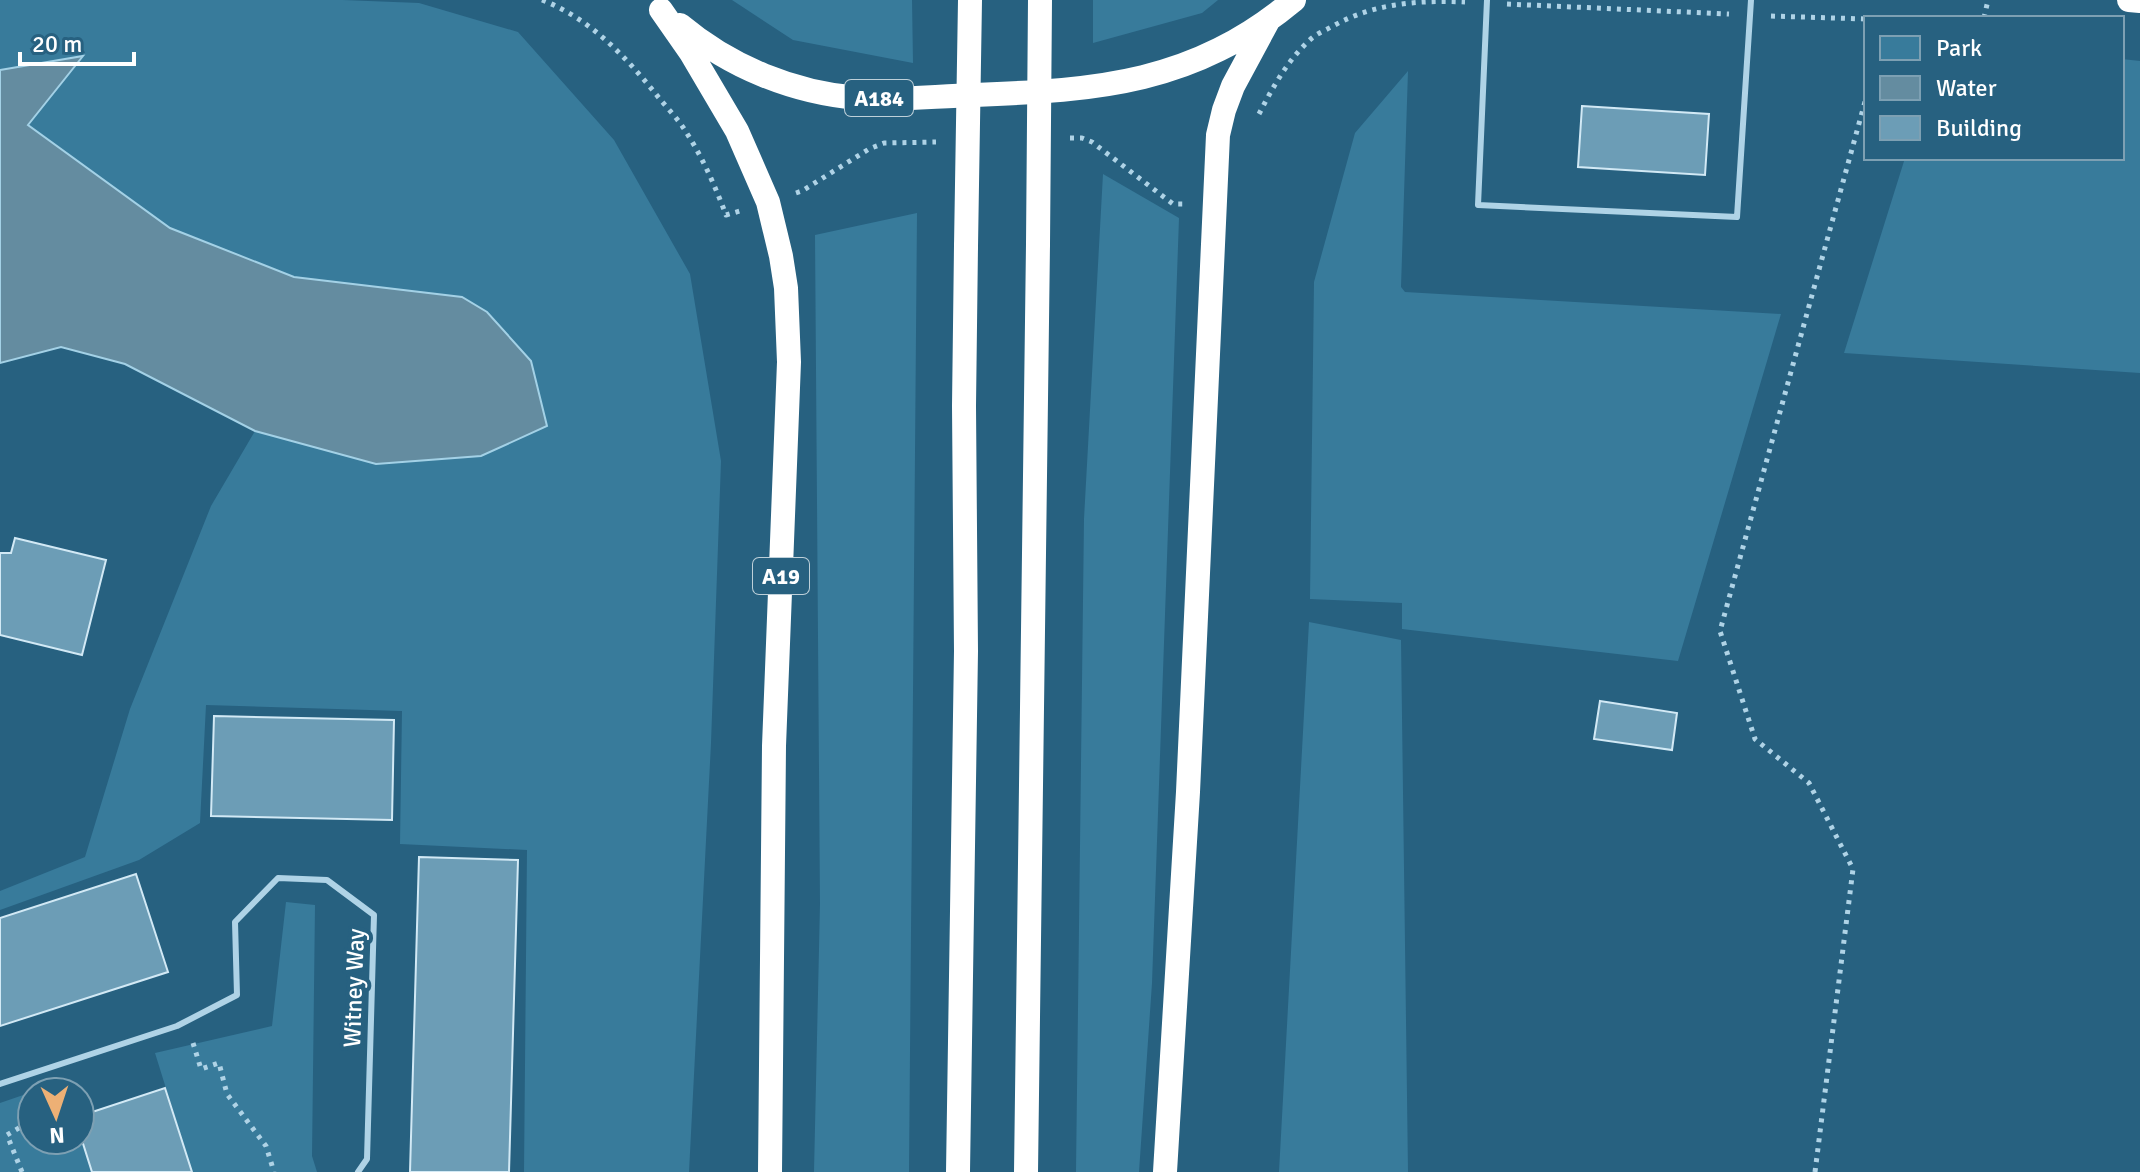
<svg xmlns="http://www.w3.org/2000/svg" width="2140" height="1172" font-family="Signika,sans-serif">
<rect width="100%" height="100%" fill="#276180"/>
<path fill="#387b9b" d="M0,0h343l76,3 99,29 96,108 76,134 31,187 -10,282 -22,429h-165l3,-322 -127,-6 2,-133 -196,-6 -6,118 -61,37 -139,50v-19l85,-34 45,-148 81,-203 44,-75 121,33 105,-8 50,-95 -45,-49 -24,-15 -168,-20 -124,-49 -143,-103 55,-69 -82,14z
M732,0h180l1,63 -120,-23z
M1093,0h125l-16,13 -109,30z
M2122,59l18,2v312l-296,-20 61,-195h217z
M1408,71l-7,216 4,5 376,22 -103,347 -276,-32v-26l-92,-4 4,-317 41,-149z
M1103,174l76,44 -27,765 -13,189h-63l8,-653z
M917,213l-8,959h-95l6,-268 -5,-669z
M1309,622l92,18 7,532h-129z
M286,902l29,3 -3,251 5,16h-125l-37,-119 117,-27z
M32,1092v48h48v-6l12,38h-92v-69z"/>
<path fill="#648ca0" stroke="#a3d1e6" stroke-width="2" d="M83,56l-55,69 142,103 124,49 168,20 25,15 44,49 16,65 -66,30 -105,8 -121,-33 -130,-67 -64,-17 -61,16v-293z"/>
<path fill="#6c9db6" stroke="#d2e9f5" stroke-width="2" d="M1582,106l127,8 -4,61 -127,-8z
M15,538l91,22 -24,95 -82,-20v-82h11z
M1600,701l77,12 -5,37 -78,-11z
M214,716l180,4 -2,100 -181,-4z
M419,857l99,3 -9,312h-99z
M136,874l32,98 -168,54v-108z
M165,1088l27,84h-100l-12,-38v-18z"/>
<g fill="none" stroke-linecap="round" stroke-linejoin="round">
<path stroke="#afd3e6" stroke-width="5" stroke-dasharray="4 6" stroke-linecap="butt" d="M542,0c49,19 85,58 117,98 9,11 20,22 27,34 17,26 29,54 40,83l14,-4
M1507,4l222,10
M1771,16l95,3
M1984,18l4,-18
M1259,114c14,-27 29,-55 53,-76 6,-5 14,-8 21,-12 41,-23 87,-26 132,-24
M1070,138h12l10,4 81,62h13
M796,193l6,-2 67,-42 15,-6 52,-1
M193,1043l8,26 18,-6 8,31 39,52 8,26
M22,1172l-15,-37 24,-14 -7,-22
M1815,1172l38,-303 -44,-86 -54,-44 -35,-108 146,-533"/>
<path stroke="#afd3e6" stroke-width="6" d="M1487,0l-9,205 259,12 14,-217
M0,1084l177,-58 60,-31 -2,-73 43,-44 49,2 47,35 -7,244 -9,13"/>
<path stroke="#fff" stroke-width="24" d="M2129,0l11,1
M661,10l30,43 46,78 31,71 13,54 5,32 3,74 -15,384 -4,426
M680,25c50,42 114,68 178,73 38,3 78,-2 116,-3 125,-5 219,-11 320,-95
M958,1172l8,-521 -2,-245 2,-160
M1026,1172l12,-928
M1165,1172l23,-380 30,-657 6,-25 9,-24 35,-65"/>
<path stroke="#fff" stroke-width="24" d="M1038,244l2,-244
M966,246l4,-246"/>
</g>
<g text-anchor="middle" stroke-width="8" stroke-linejoin="round" paint-order="stroke">
<g fill="#276180" stroke="#bed0d9" stroke-width="2">
<rect x="845" y="80" width="68" height="36" rx="6"/>
<rect x="753" y="558" width="56" height="36" rx="6"/>
</g>
<g font-size="22" font-weight="bold" fill="#fff">
<text x="879" y="106">A184</text>
<text x="781" y="584">A19</text>
</g>
<g font-size="24" fill="#fff" stroke="#276180">
<text transform="translate(354 988) rotate(-88)" y="8">Witney Way</text>
</g>
</g>
<rect x="1864" y="16" width="260" height="144" fill="#276180" stroke="#7da0b3" stroke-width="2"/>
<rect x="1880" y="36" width="40" height="24" fill="#387b9b" stroke="#7da0b3" stroke-width="2"/>
<text x="1936" y="56" font-size="24" fill="#ffffff">Park</text>
<rect x="1880" y="76" width="40" height="24" fill="#648ca0" stroke="#7da0b3" stroke-width="2"/>
<text x="1936" y="96" font-size="24" fill="#ffffff">Water</text>
<rect x="1880" y="116" width="40" height="24" fill="#6c9db6" stroke="#7da0b3" stroke-width="2"/>
<text x="1936" y="136" font-size="24" fill="#ffffff">Building</text>
<g transform="translate(56 1116) rotate(177)"><circle r="38" fill="#276180" stroke="#7da0b3" stroke-width="2"/>
<path d="M0-6L14 30L0 20L-14 30Z" fill="#edb075"/>
<text y="-12" font-size="22" font-weight="bold" text-anchor="middle" fill="#ffffff">N</text>
</g>
<path d="M20 52v12h114v-12" fill="none" stroke="#ffffff" stroke-width="4"/>
<text x="32" y="52" font-size="24" fill="#ffffff" stroke="#276180" stroke-width="6" paint-order="stroke">20 m</text>
</svg>
